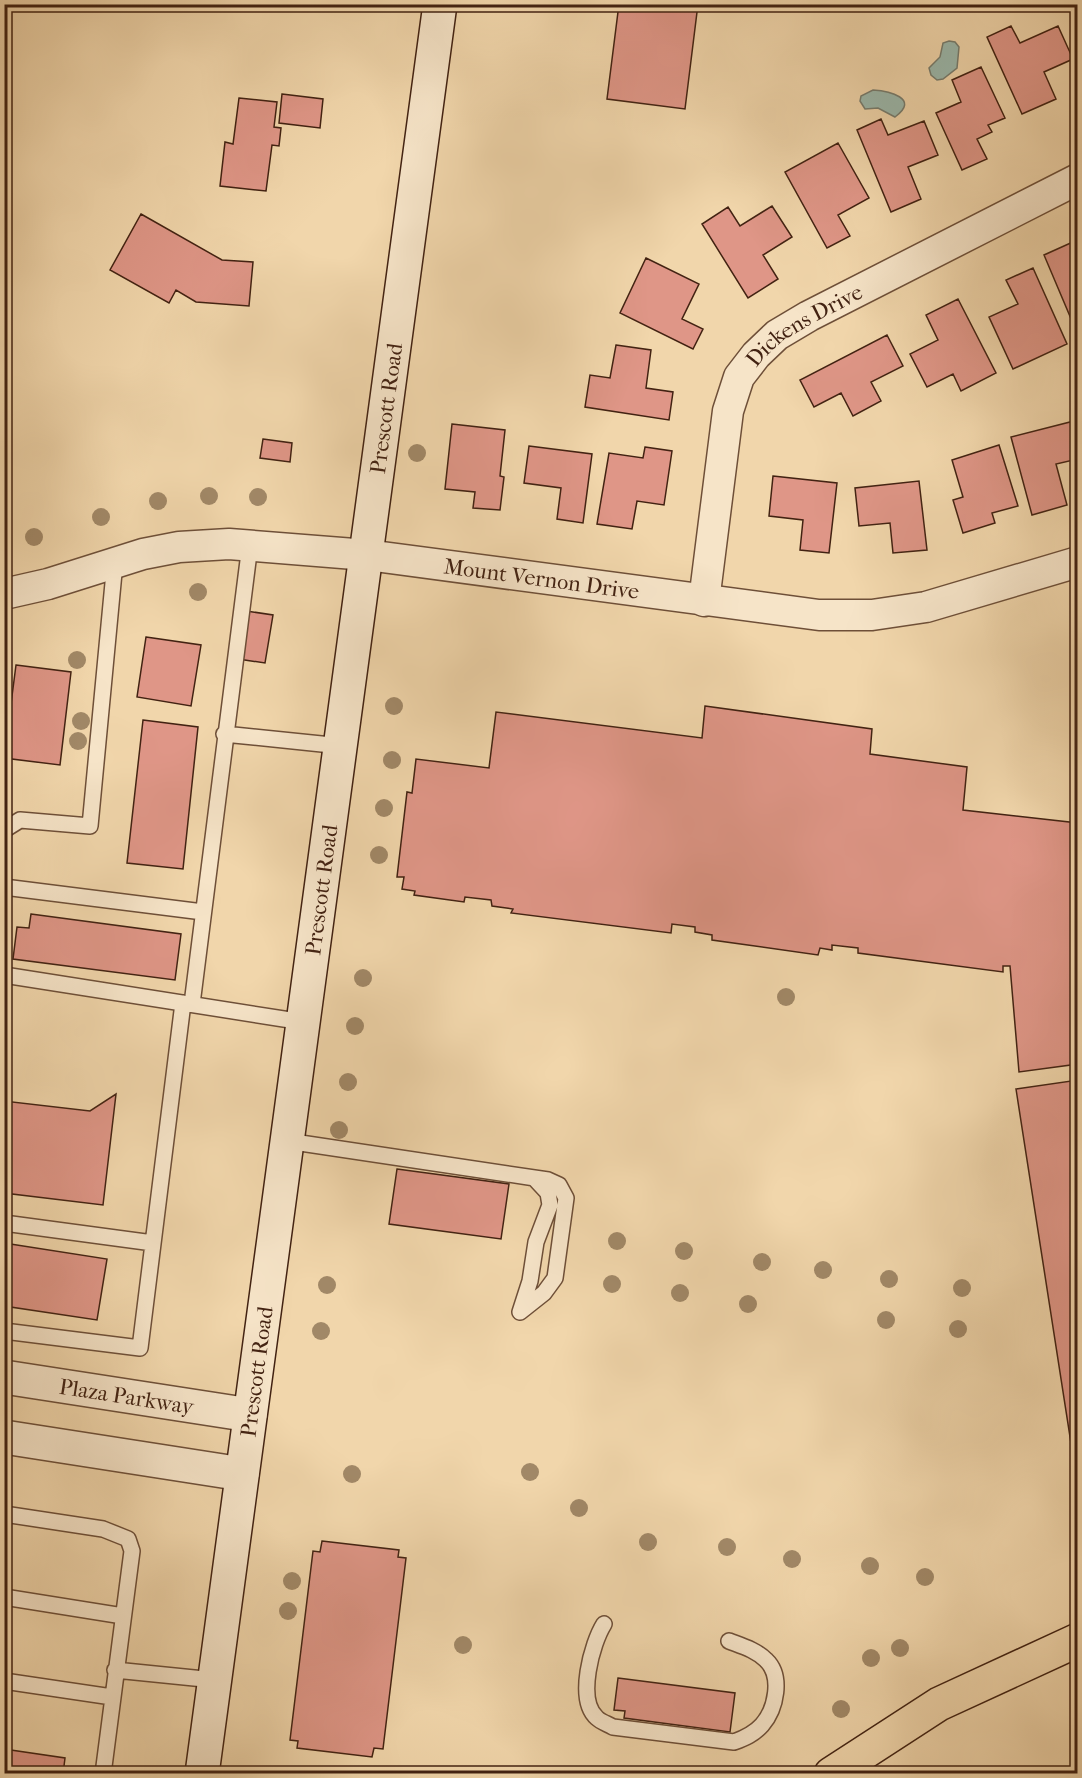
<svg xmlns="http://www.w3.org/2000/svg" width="1082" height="1778" font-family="'IM FELL French Canon',serif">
<rect width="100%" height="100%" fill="#f1d6ab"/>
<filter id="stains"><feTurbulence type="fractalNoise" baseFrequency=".00333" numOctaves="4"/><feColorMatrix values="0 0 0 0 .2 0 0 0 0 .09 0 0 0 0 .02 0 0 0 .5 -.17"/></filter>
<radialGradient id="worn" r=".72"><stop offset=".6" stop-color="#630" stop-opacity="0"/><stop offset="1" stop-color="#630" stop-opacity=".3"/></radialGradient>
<path fill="#9bb9ad" stroke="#777d6f" stroke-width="1.5" d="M949,41l6,1 4,5 -2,21 -14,11 -6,1 -6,-5 -2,-7 11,-11 3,-14z
M873,90c15,1 48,8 22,27l-17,-9 -13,1 -5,-8 1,-5z"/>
<path fill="#df9687" stroke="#422212" stroke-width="1.5" d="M619,4h79l-13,105 -78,-10z
M1011,26l9,17 38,-17 15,33 -29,13 12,27 -34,15 -35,-77z
M981,67l24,51 -17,7 4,7 -15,7 10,20 -25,11 -26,-57 25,-11 -9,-22z
M282,94l41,5 -3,29 -41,-5z
M239,98l38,4 -3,25 7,1 -2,18 -7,-1 -6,46 -46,-5 5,-44 8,2z
M881,119l7,16 36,-14 14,34 -30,12 13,32 -30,13 -34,-82z
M838,143l31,55 -31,17 12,21 -23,12 -42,-76z
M772,206l20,31 -29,18 15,24 -30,19 -46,-74 26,-17 12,19z
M141,214l81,46 31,2 -4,44 -53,-4 -20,-12 -7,13 -59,-33z
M1075,241l3,6v72l-6,2 -28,-66z
M646,258l53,26 -17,35 21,10 -10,20 -73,-36z
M1033,268l34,76 -54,25 -24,-52 29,-13 -12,-24z
M958,299l38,74 -35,18 -8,-17 -26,13 -17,-33 28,-14 -12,-25z
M887,335l16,31 -32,16 10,19 -28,15 -12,-23 -27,14 -14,-27z
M616,345l35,5 -5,38 27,4 -4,28 -84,-13 5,-32 20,3z
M1074,421l4,15v23l-22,5 11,41 -35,10 -21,-78z
M452,424l53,6 -5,46 4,1 -4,33 -27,-2 2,-16 -30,-3z
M263,439l29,4 -2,19 -30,-4z
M999,445l19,61 -26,7 3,10 -32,10 -10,-33 10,-3 -11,-37z
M529,446l63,8 -9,69 -26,-4 4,-31 -37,-5z
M645,447l27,4 -8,54 -27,-4 -5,28 -35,-5 12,-71 34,5z
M773,476l64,7 -8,70 -29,-3 3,-30 -34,-4z
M919,481l8,69 -34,3 -3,-30 -31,3 -4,-38z
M240,610l33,5 -8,48 -33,-5z
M146,637l55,8 -10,61 -54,-9z
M16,665l55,7 -11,93 -56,-7z
M705,706l167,23 -2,25 97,13 -4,43 115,13v241l-59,8 -9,-106h-7v6l-145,-19v-5l-26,-3v5l-12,-2 -2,7 -106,-15v-5l-17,-3v-5l-23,-3 -1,9 -160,-20 2,-4 -21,-3 -1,-6 -26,-3 -1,5 -50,-7 1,-4 -13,-2 2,-12h-7l10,-85 5,1 4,-34 73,9 7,-56 206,26z
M143,720l55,7 -15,142 -56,-6z
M31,914l150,20 -6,46 -162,-21 4,-32 12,1z
M1078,1080v375l-5,1 -57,-367z
M116,1094l-13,111 -99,-12v-92l86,10z
M397,1169l112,15 -8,55 -112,-15z
M4,1243l103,16 -10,61 -93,-14z
M322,1541l77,9 -1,7 8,1 -23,191 -9,-1 -2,9 -75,-9 1,-7 -8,-1 23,-189 7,1z
M618,1678l117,15 -5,39 -106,-14 1,-7 -11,-1z
M4,1749l61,9 -2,16h-59z"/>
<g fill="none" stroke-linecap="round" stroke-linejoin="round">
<g stroke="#6e4f38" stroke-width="18">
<path id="service" d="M224,734l117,12
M4,830l16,-10 70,6 25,-264
M4,887l199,25
M4,975l299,47
M192,1004l58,-459
M287,1141l261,39 11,5 7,13 -11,80 -11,15 -24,19
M4,1223l149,20
M520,1312l10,-31 6,-39 14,-37 -2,-12 -13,-14
M4,1331l136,17 43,-345
M4,1514l99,15 25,10 4,12 -29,223
M4,1597l119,19
M604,1624c-12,19 -28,76 -7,94 4,4 11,6 16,9l121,15c11,-4 20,-8 28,-17 14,-16 21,-49 4,-65 -10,-10 -24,-14 -37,-19
M115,1670l99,10
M4,1681l108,16"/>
</g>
<g stroke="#6e4f38" stroke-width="33">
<g id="minor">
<path id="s1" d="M4,594l44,-10 95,-30 36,-7 50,-3 138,11 452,60h53l54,-8 152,-45"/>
<path id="s2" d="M704,601l24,-190 11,-34 17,-22 21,-20 32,-19 269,-137"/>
</g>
</g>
<g stroke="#6e4f38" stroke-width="36">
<g id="tertiary">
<path id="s3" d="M4,1377l246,38"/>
<path d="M4,1437l238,37"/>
</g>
</g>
<g stroke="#422212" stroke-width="36">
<g id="secondary">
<path id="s4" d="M202,1774l238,-1770"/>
</g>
</g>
<g stroke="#422212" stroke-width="36">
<path id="primary" d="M831,1774l108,-70 139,-64"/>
</g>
<use href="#service" stroke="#f6e4c8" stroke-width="15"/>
<use href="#minor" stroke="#f6e4c8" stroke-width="30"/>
<use href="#tertiary" stroke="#f6e4c8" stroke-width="33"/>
<use href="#secondary" stroke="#f6e4c8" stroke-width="33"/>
<use href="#primary" stroke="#f1d6ab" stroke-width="33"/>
</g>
<g fill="#a18867">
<circle cx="417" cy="453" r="9"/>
<circle cx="209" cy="496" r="9"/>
<circle cx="258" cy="497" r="9"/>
<circle cx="158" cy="501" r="9"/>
<circle cx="101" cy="517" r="9"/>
<circle cx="34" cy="537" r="9"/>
<circle cx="198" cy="592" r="9"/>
<circle cx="77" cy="660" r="9"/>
<circle cx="394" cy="706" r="9"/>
<circle cx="81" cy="721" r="9"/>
<circle cx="78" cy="741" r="9"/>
<circle cx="392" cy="760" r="9"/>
<circle cx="384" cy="808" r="9"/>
<circle cx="379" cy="855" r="9"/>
<circle cx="363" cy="978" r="9"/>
<circle cx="786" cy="997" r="9"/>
<circle cx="355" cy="1026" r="9"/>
<circle cx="348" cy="1082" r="9"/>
<circle cx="339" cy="1130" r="9"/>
<circle cx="617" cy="1241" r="9"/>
<circle cx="684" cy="1251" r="9"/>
<circle cx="762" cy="1262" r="9"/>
<circle cx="823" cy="1270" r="9"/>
<circle cx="889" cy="1279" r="9"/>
<circle cx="612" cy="1284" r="9"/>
<circle cx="327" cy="1285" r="9"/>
<circle cx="962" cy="1288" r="9"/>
<circle cx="680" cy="1293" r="9"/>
<circle cx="748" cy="1304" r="9"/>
<circle cx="886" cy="1320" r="9"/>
<circle cx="958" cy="1329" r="9"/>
<circle cx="321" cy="1331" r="9"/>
<circle cx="530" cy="1472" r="9"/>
<circle cx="352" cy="1474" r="9"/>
<circle cx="579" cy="1508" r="9"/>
<circle cx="648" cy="1542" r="9"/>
<circle cx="727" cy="1547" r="9"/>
<circle cx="792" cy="1559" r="9"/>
<circle cx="870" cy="1566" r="9"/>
<circle cx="925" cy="1577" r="9"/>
<circle cx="292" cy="1581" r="9"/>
<circle cx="288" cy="1611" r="9"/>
<circle cx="463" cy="1645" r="9"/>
<circle cx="900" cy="1648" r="9"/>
<circle cx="871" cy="1658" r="9"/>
<circle cx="841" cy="1709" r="9"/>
</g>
<g text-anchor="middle" stroke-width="6" stroke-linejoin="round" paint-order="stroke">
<g font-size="22" fill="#422212" stroke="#f6e4c8">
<text dy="8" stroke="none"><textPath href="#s2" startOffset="312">Dickens Drive</textPath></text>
<text dy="8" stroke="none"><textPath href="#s4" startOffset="1378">Prescott Road</textPath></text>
<text dy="8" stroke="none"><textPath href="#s1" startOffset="546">Mount Vernon Drive</textPath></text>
<text dy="8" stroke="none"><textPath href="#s4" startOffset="892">Prescott Road</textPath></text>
<text dy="8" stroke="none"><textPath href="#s4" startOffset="406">Prescott Road</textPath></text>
<text dy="8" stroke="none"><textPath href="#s3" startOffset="124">Plaza Parkway</textPath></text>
</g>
</g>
<rect width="1082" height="1778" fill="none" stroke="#f1d6ab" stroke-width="24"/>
<rect x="6" y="6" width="1070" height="1766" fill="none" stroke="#422212" stroke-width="3"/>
<rect x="12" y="12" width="1058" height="1754" fill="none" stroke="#422212" stroke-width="1.5"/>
<rect width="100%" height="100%" filter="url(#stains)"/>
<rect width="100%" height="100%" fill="url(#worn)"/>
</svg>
